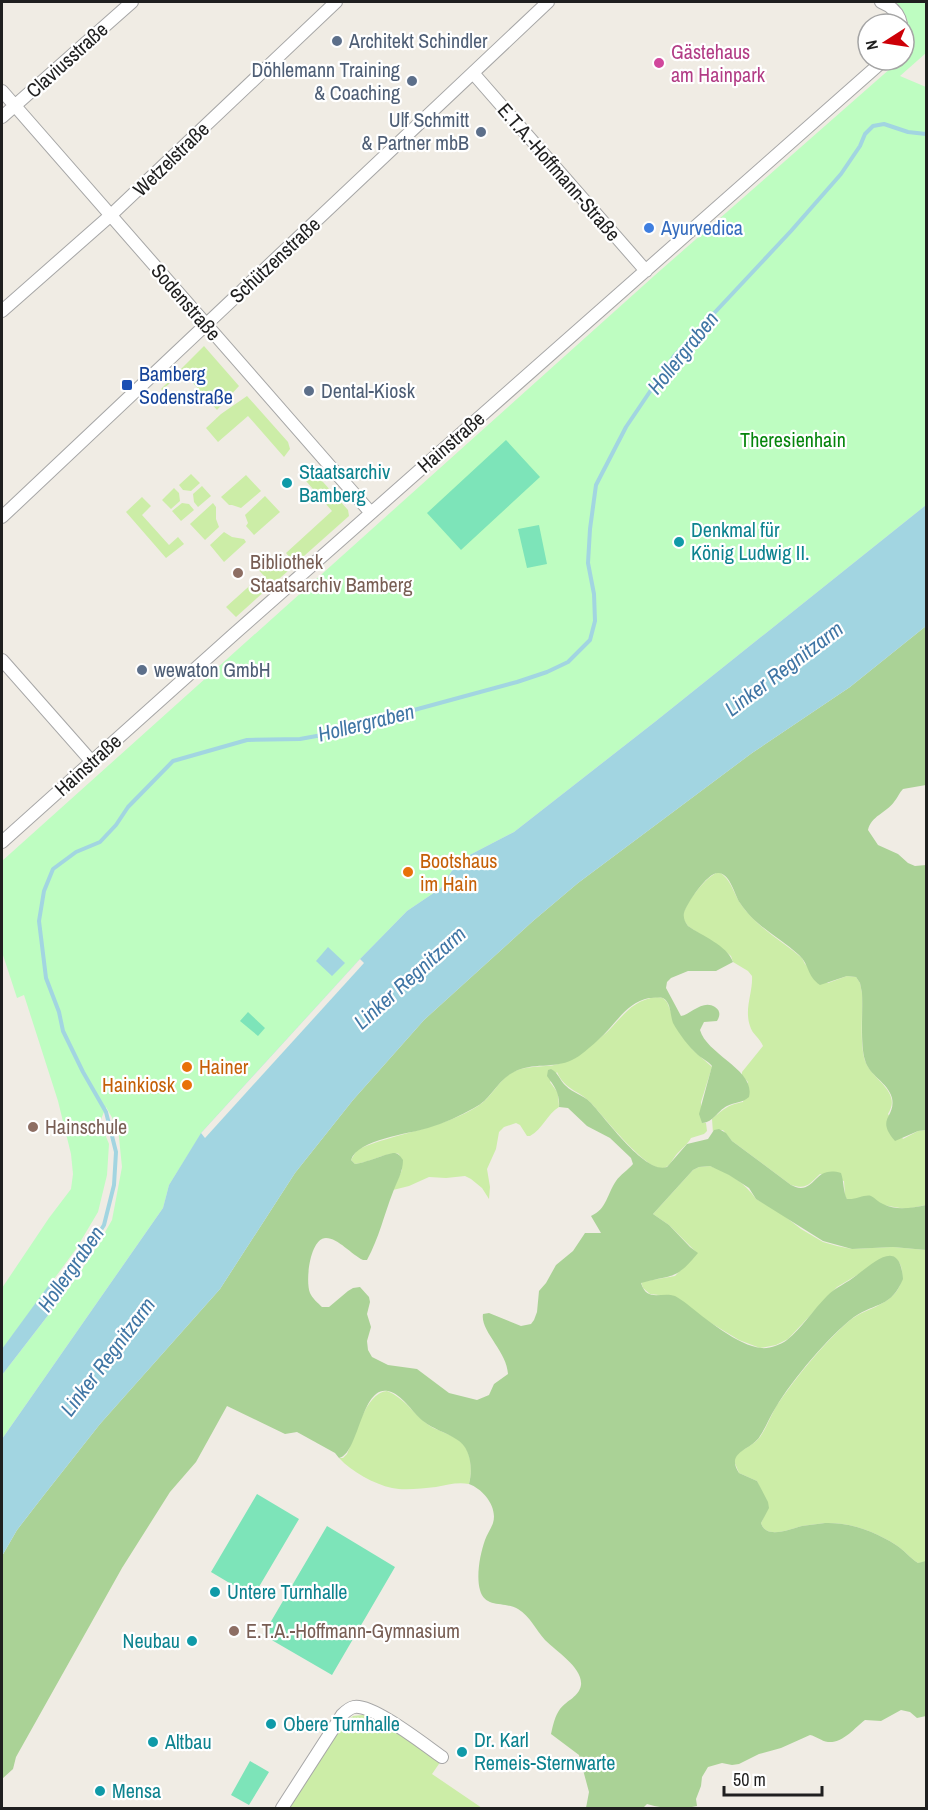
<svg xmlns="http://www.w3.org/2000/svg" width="928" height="1810" font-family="'Archivo Narrow',sans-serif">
<rect width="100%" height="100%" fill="#f0ece4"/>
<path fill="#cceda7" d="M204,346l35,40 -22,24 -34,-38 -21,18 -1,-1z
M247,396l41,46 2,7 -6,8 -36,-41 -30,26 -12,-14 15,-14z
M309,471l6,2 33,37 1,6 -54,48 -9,-11 46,-42 -32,-37 2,-2z
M191,474l9,9 -9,8 -8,-1 -4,-5z
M246,475l15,16 -20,17 -9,-3h-3l-8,-8z
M202,486l9,10 -13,11 -4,-5 -1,-8z
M174,488l5,5 1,8 -9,8 -9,-9z
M265,496l15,16 -26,23 -8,-9 2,-3 -3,-8z
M142,497l9,9 -9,9 27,30 9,-8 6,7 -18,14 -40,-46z
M182,503l7,1 5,6 -13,11 -9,-10z
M213,503l3,4v12l3,8 -14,13 -15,-16z
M224,532l8,5 12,2 2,3 -22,20 -14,-17z
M268,556l6,7 4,-4 10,12 -16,14 -16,-18z
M257,579l9,11 -30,27 -10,-10z
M719,872c12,7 14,20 21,31 16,24 41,37 62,55l3,6 23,19 19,-7 9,1 4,6 2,10c1,19 -3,55 4,70 8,18 36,29 22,51l15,25 15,-8 8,-1v75l-20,4 -59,-10 -2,-3 -1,-15 -24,-7c-11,10 -13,16 -29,11l-59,-44 -9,-11h-9l-1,3 -1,-14c12,-10 15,-14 31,-17l5,-20 -6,-6v-4l21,-26c-3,-8 -11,-12 -13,-20 -6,-18 3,-33 2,-50l-4,-5 -15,-9 -2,-6 -6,-5 -37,-25c-2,-3 -4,-5 -5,-9 0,-12 24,-42 36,-45z
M657,997l6,1 4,4 11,28 15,20 19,17 -11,35 1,21h4l1,8 -3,3 -13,4c-3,6 -10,11 -15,17 -3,4 -7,12 -12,13 -17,5 -62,-54 -74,-66 -12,-12 -25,-12 -33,-30l-7,10 8,11 1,14c-12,7 -16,22 -29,29h-3l-7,-11 -4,-2 -12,4 -5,5 -3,17 -9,20 3,18 -1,12 -7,-11 -11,-9 -6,-3 -19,2 -17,-1 -20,9 -16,4 9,-20 -3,-16c-11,-3 -30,9 -44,10l-4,-4 6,-10 9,-4c37,-14 79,-19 112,-40 15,-9 20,-27 37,-35 15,-7 34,-2 49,-9 12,-6 32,-20 42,-29 17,-16 25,-33 51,-36z
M710,1166c18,6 35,17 46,33l22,12 23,18 22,13 14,4 15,3 41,-2 33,3v312l-8,1c-8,-5 -14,-13 -22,-18 -20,-13 -46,-23 -71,-22 -7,1 -16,2 -23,3 -12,3 -36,14 -41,-3 10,-19 3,-24 -4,-42l-18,-8 -5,-12 1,-5c7,-7 18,-10 25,-19 7,-10 11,-22 17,-32 21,-30 45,-60 72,-84 16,-13 38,-14 49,-32 7,-11 6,-31 -9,-33l-52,31 -49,52 -12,6 -16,3 -21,-8 -33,-20 -30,-23 -26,-3 -7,-6 -2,-6 34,-6 22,-23 -28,-28 -16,-11 40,-44 6,-3z
M387,1391c18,7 27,24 43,35 10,6 25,9 33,18 9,11 9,27 6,40 -12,-2 -22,1 -33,3 -14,1 -30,4 -44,1 -18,-4 -40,-16 -53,-30h4l4,-4c8,-17 18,-61 40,-63z
M363,1715c23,3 58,32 78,46l-9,13 50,34h-193l53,-83 11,-9z"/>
<path fill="#aad296" d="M926,626v159l-23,4c-4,4 -5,8 -9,13 -8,11 -23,14 -26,28l10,15 20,9 10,9 7,3 11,-1v265l-8,1 -23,10c-20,-23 1,-23 -3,-43 -4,-16 -23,-22 -27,-38 -5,-16 -2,-48 -3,-67l-2,-10 -4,-6 -9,-1 -27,9c-14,-10 -10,-20 -21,-30 -20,-18 -43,-28 -59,-52 -6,-9 -9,-28 -21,-30 -11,-2 -32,30 -35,40 -1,5 1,9 4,13 14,10 39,19 45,36l-17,9h-28l-17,7 -4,4 -1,6 15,28c10,-2 22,-17 34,-9 6,4 5,9 2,14l-13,1 -4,8c7,25 56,40 49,67 -7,6 -14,5 -22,9 -10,5 -13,16 -25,17l-3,-9 13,-48c-4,-5 -9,-7 -14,-11 -9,-8 -19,-21 -25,-32 -3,-8 -2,-21 -10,-25 -4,-1 -10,0 -14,0 -24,5 -34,28 -52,43 -7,6 -16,15 -25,19 -18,9 -40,2 -58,12 -17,8 -23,28 -40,36 -14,8 -30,15 -46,20 -19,6 -70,11 -77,32l4,4c10,-1 35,-12 40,-11 4,1 5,3 8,7 0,12 -6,21 -10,32 -9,23 -14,46 -26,68h-4c-11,-5 -25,-22 -37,-22 -16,0 -21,43 -16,55 2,5 8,10 12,14h7l19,-16 5,-3 7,-1 9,10 1,5 -3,12 4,13 -4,14 1,9 4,7 16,8 29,4 32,24 28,7 12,-5 5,-11 14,-10c-1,-23 -28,-43 -25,-60l6,-1 32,13 10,-2 3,-4 3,-8 2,-21 7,-8 10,-18 17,-14 12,-18h16l-10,-17c16,-7 16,-22 25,-35 4,-6 12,-11 17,-17l-2,-6 -21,-20 -23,-12 -19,-18 -9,-1c1,-13 -4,-20 -12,-31l1,-6 3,-1c7,3 9,12 15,17 7,7 17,9 24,16 14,14 55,73 77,65l20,-23 21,-5 6,-9 5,-1 7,4 6,8 59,44c3,1 6,3 10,3 15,0 15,-22 40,-15 3,8 2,19 6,26 9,1 18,-5 24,-3 4,2 7,6 12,8 13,7 29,4 43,1v45l-33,-3 -41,2 -29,-8 -67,-42 -7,-11 -20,-13 -19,-9 -11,1 -6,3 -40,44 16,11 21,22 8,6c-23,28 -25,21 -57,30 6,20 21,8 34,13 4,2 8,5 12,8 17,14 52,42 74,44 8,1 19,-3 26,-8 15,-12 26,-30 40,-44 9,-9 20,-13 30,-21 17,-13 43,-38 46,4 -12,29 -27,23 -49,38 -25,19 -62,63 -78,90 -6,9 -10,20 -16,29 -9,15 -35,15 -21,37l18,8 11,21 1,6 -8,15c5,17 29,6 41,3 7,-1 16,-2 23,-3 25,-1 51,9 71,22 8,5 14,13 22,18l8,-2v155l-9,2 -7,-6 -9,-2 -20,11 -16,-1c-11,8 -21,23 -37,22 -7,-1 -12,-6 -18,-7l-29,13 -22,6 -20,10 -7,1 -10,-2 -14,4 -6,10 -1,9 -5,13 1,7c-17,4 -33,3 -50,-2l-4,4h-57l3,-16 -10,-37 -28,-21c2,-9 4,-18 9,-25 7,-9 19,-12 21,-24 2,-17 -25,-34 -36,-45 -9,-10 -15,-24 -27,-31 -13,-8 -33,0 -38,-19 -4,-14 0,-36 5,-50 2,-6 6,-11 8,-17 5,-16 -10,-34 -24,-39 4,-15 2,-37 -13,-45 -11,-7 -23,-10 -33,-18 -11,-9 -21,-27 -35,-30 -27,-6 -29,63 -49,67l-4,-5 -38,-21 -12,2 -58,-28 -31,56 -26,30 -48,76 -106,189 -3,12 -11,10v-223l15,-26 27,-35 56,-71 120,-135 75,-116 58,-73 71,-80 109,-99 45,-38 174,-130 98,-66z"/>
<path fill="#befdc1" d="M896,2h30v51l-26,23 26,11v418l-270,216 -142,111 -56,29 -17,27 -34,23 -47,48 -159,175 -32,51 -6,23 -161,231v-64l64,-83 27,-39 19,-33 10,-53 -4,-39 -12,-21 -6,15 9,22 -2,31 -9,37 -22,37 -74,101v-62l47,-70 22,-29 2,-15 -2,-20 -13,-53 -34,-106 -7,3 -15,-46v-91l652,-585 246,-216h4c0,-9 4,-16 5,-25 2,-12 -6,-25 -13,-33z"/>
<path fill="#7de4b9" d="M506,440l34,37 -79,73 -34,-37z
M539,525l8,39 -20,4 -9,-39z
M248,1012l17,16 -7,8 -18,-15z
M257,1494l42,25 -46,78 -42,-25z
M327,1526l68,41 -63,108 -69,-40z
M250,1761l19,11 -20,33 -18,-10z"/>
<path fill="#a2d5e1" d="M926,505v121l-76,61 -98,66 -174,130 -45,38 -109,99 -71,80 -58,73 -75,116 -120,135 -56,71 -27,35 -15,26v-117l161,-231 6,-23 32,-52 159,-174 47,-48 34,-23 17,-27 56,-29 142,-111z
M328,947l17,16 -13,13 -16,-15z
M51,1282l15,10 -64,83v-26z"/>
<path fill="#f0ece4" d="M360,959l4,4 -159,175 -4,-5z"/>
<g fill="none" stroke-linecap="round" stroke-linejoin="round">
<path stroke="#a2d5e1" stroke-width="4" d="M58,1290l21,-26 25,-39 10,-40 2,-33 -10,-40 -23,-40 -20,-41 -4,-19 -13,-34 -7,-57 5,-30 9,-22 23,-17 24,-10 16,-17 12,-18 45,-46 74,-21 53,-1 66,-12 48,-17 103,-28 30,-10 21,-10 22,-22 5,-19 -1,-27 -6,-31 2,-34 6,-44 30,-58 48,-71 117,-125 50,-57 19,-28 5,-12 8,-8 11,-2 24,8 18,2"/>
<g stroke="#a6a6a6" stroke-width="14">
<path id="street" d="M881,2c10,4 18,11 20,22
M473,73l173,198
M2,91l369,422
M2,117l130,-115
M2,311l109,-96 225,-213
M2,517l546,-515
M2,660l90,102
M2,842l231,-207 651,-575
M282,1808l60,-93c3,-3 7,-7 12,-8 18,-4 72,39 88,50"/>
</g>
<use href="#street" stroke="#fff" stroke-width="12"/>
</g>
<g fill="#5c6f8a" stroke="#fff" stroke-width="2">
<circle cx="337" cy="41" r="6"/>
<circle cx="412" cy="81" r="6"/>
<circle cx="481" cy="132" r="6"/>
<circle cx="309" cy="391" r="6"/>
<circle cx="142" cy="670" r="6"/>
</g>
<circle fill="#d1479c" stroke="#fff" stroke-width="2" cx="659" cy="63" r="6"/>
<circle fill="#3f7fe0" stroke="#fff" stroke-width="2" cx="649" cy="228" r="6"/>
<rect fill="#1a4fb4" stroke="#fff" stroke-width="2" x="121" y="379" width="12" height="12" rx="3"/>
<g fill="#0f9aa8" stroke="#fff" stroke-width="2">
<circle cx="287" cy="483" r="6"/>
<circle cx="679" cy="542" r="6"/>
<circle cx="215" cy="1592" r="6"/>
<circle cx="192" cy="1641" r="6"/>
<circle cx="271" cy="1724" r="6"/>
<circle cx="153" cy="1742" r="6"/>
<circle cx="462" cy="1752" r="6"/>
<circle cx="100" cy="1791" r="6"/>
</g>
<g fill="#8d6e63" stroke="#fff" stroke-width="2">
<circle cx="238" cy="573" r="6"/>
<circle cx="33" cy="1127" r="6"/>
<circle cx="234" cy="1631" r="6"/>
</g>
<g fill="#e8710a" stroke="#fff" stroke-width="2">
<circle cx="408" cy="872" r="6"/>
<circle cx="187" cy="1067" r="6"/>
<circle cx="187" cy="1085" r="6"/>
</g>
<g text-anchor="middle" stroke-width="4.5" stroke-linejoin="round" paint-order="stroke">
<g font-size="20" fill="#4e5e75" stroke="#fff" text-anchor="start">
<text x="349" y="48">Architekt Schindler</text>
<text x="400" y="77" text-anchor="end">Döhlemann Training<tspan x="400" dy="23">&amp; Coaching</tspan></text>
<text x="469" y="127" text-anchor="end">Ulf Schmitt<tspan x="469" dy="23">&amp; Partner mbB</tspan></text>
<text x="321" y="398">Dental-Kiosk</text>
<text x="154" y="677">wewaton GmbH</text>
</g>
<g font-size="20" fill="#b23c85" stroke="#fff" text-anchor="start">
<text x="671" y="59">Gästehaus<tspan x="671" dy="23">am Hainpark</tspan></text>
</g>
<g font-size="20" fill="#1f1f1f" stroke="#fff">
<text transform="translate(67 60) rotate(-42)" y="7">Claviusstraße</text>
<text transform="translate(171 159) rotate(-44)" y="7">Wetzelstraße</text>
<text transform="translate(559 172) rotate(49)" y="7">E.T.A.-Hoffmann-Straße</text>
<text transform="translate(275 260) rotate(-43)" y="7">Schützenstraße</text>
<text transform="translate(186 302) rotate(49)" y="7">Sodenstraße</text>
<text transform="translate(451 442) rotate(-41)" y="7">Hainstraße</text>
<text transform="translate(88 765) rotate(-42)" y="7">Hainstraße</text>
</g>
<g font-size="20" fill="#366cbe" stroke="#fff" text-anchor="start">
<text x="661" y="235">Ayurvedica</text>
</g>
<g font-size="20" fill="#164399" stroke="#fff" text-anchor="start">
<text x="139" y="381">Bamberg<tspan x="139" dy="23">Sodenstraße</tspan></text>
</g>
<g font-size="20" fill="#05850b" stroke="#fff">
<text x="793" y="447">Theresienhain</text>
</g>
<g font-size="20" fill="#0d838f" stroke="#fff" text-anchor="start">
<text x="299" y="479">Staatsarchiv<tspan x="299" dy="23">Bamberg</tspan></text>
<text x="691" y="537">Denkmal für<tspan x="691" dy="23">König Ludwig II.</tspan></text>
<text x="227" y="1599">Untere Turnhalle</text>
<text x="180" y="1648" text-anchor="end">Neubau</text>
<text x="283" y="1731">Obere Turnhalle</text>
<text x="474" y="1747">Dr. Karl<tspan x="474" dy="23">Remeis-Sternwarte</tspan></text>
<text x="165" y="1749">Altbau</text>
<text x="112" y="1798">Mensa</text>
</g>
<g font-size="20" fill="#785e54" stroke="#fff" text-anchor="start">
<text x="250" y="569">Bibliothek<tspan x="250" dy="23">Staatsarchiv Bamberg</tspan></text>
<text x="45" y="1134">Hainschule</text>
<text x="246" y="1638">E.T.A.-Hoffmann-Gymnasium</text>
</g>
<g font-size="20" fill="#c56008" stroke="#fff" text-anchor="start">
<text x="420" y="868">Bootshaus<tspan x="420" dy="23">im Hain</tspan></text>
<text x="199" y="1074">Hainer</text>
<text x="175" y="1092" text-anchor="end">Hainkiosk</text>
</g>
<g font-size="21" font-style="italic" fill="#4076a5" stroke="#fff">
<text transform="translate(683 353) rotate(-51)" y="7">Hollergraben</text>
<text transform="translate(784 669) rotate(-37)" y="7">Linker Regnitzarm</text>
<text transform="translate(366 723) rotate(-14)" y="7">Hollergraben</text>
<text transform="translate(410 978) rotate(-42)" y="7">Linker Regnitzarm</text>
<text transform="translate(71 1269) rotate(-55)" y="7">Hollergraben</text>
<text transform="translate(108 1357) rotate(-53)" y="7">Linker Regnitzarm</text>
</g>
</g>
<rect width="928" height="1810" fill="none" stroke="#1f1f1f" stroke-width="6"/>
<g transform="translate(886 42) rotate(258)"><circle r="28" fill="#ffffff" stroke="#a5a5a5" stroke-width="1.5"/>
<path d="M0-4.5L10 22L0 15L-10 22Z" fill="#cd0007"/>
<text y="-9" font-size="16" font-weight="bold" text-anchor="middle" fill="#1f1f1f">N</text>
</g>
<path d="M724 1786v9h98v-9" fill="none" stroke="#1f1f1f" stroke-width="3"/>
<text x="733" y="1786" font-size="18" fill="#1f1f1f" stroke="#ffffff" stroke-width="4.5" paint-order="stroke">50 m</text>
</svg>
